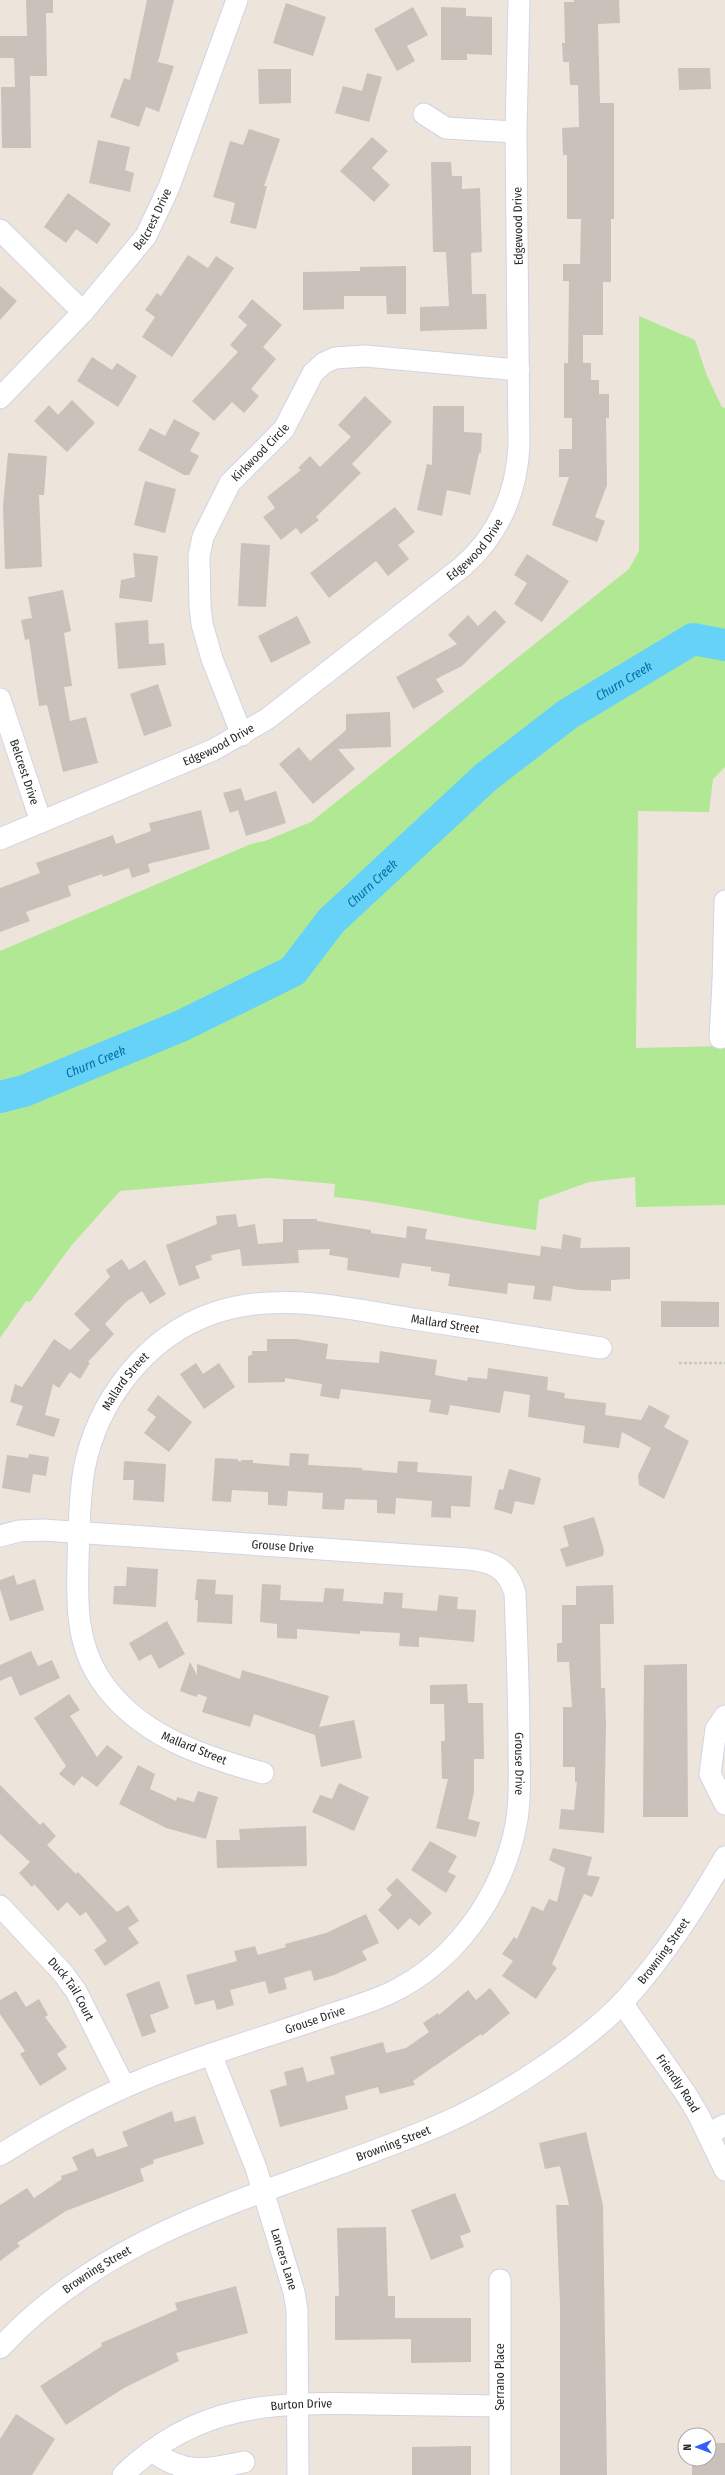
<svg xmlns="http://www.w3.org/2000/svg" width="725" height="2475" font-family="'Fira Sans Condensed',sans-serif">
<rect width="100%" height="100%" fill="#ede5db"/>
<path fill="#b1e893" d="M639,316l56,24 12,36 15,31 3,1v359l-12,12 -4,33 -71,-1 -2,237 89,-2v159l-89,2 -1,-30 -46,5 -50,18 -3,30c-68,-9 -134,-26 -202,-33l1,-13 -67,-6 -148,13 -49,55 -41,56 -4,-1 -26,37v-387l251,-107 14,-3 46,-19 318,-253 10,-18z"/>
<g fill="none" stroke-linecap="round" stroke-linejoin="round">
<path stroke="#66d2f7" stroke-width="32" id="s1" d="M0,1097l24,-6 157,-65 112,-55 38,-50 155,-144 82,-63 125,-75 32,6"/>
</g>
<path fill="#c8c2ba" d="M26,0h27v13h-7l1,63h-17l1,72h-29l-1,-61h14l-1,-29h-14v-22h27z
M147,0h27l-16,62 16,4 -15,46 -13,-5 -7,20 -29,-10 14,-39 6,2z
M574,0h45l1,23 -22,1 2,79h14v116h-3v63h-8v53h-20v28h8v17h8v14h10v24h-3l1,67 -12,32 10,4 -8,21 -45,-17 17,-48h-10v-28h13v-31h-8v-55h4l1,-82h-6v-17h17l1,-45h-14v-64h-4l-1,-27 17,-1 -1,-42h-8l-1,-23h-6l-1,-19h3l-1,-41h10z
M286,3l40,14 -13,39 -40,-13z
M413,7l15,28 -21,11 8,15 -18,10 -23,-42z
M441,7l25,1v8l26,1v38l-25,-1v6h-26z
M678,68h32l1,21 -32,1z
M258,69h33v34l-32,1z
M367,73l15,4 -13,45 -34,-9 8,-27 19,5z
M249,129l31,10 -16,47h3l-11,43 -26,-6 5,-20 -22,-6 17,-56 13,4z
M372,137l16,14 -16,17 18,17 -16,17 -34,-31z
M98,140l32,7 -5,23 9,3 -4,19 -41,-9z
M431,162h20l1,14h10v13l18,-1 2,64 -11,1 1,41h14l1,35 -67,2v-24l29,-1 -3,-54h-13z
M68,193l43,31 -14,20 -21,-15 -10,14 -22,-16z
M188,255l20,13 8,-12 18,12 -62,89 -30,-20 13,-20 -10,-7 12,-17 4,3z
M406,266v48h-19l-1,-18h-42v13l-41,1v-38l57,-1v-4z
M0,286l17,15 -17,19z
M252,299l30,26 -19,22 13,12 -25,30 8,7 -15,17 -12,-11 -18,19 -22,-20 46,-49 -8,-7 17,-20 -9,-8z
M92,357l20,13 5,-7 20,13 -19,31 -41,-26z
M365,396l27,26 -40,42 9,9 -45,44 3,3 -18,14 -5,-6 -15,12 -18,-23 12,-9 -8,-11 34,-27 -3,-2 12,-12 10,11 31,-30 -13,-12z
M72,400l23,23 -28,29 -33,-31 15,-16 9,10z
M433,406h31v26l18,1 -1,20h-2l-9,42 -23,-5 -5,26 -25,-6 10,-46 5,1z
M174,419l26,14 -10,18 9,5 -10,19h-5l-46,-25 12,-22 15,8z
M8,453l39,3 -3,39h-5l3,72 -37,2 -2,-63z
M145,481l31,8 -11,44 -31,-8z
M395,507l20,25 -17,13 11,14 -21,17 -12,-15 -47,37 -19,-25z
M241,543l29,2 -4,62 -28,-1z
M133,553l25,3 -6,46 -33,-4 2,-18 14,-3z
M527,554l42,27 -27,41 -28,-18 13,-21 -13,-8z
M63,590l8,41 -7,2 8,53 -8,1 6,34 16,-4 12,46 -35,9 -16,-67 -8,1 -10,-67 -4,1 -4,-20 11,-2 -4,-21z
M495,610l11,12 -44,44 -26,13 8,13 -31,17 -17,-32 61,-33 -9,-9 20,-20 10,11z
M297,616l14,27 -40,20 -13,-27z
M148,620l1,24 15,-1 2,22 -48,4 -3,-46z
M158,684l14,42 -28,10 -14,-42z
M390,712l1,35 -53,2 17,20 -42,35 -34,-40 20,-17 11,14 36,-31v-16z
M241,788l4,13 31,-10 10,32 -40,13 -8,-26 -8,3 -7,-20z
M201,810l9,39 -62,15 2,8 -18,6 -3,-10 -26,9 -1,-3 -34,12 3,10 -45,16 4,9 -30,11v-44l40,-15 -4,-10 77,-28 3,9 35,-13 -2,-8z
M236,1214l2,13 17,-3 3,20 25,-2v-23h34v2l54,9v3l35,5 1,-12 20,3 -2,10 115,17 1,-10 20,3 2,-15 18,4 -1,10 50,-1v32l-19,1v11l-32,-1 -26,-4 -2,15 -18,-2 2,-13 -27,-3 -1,11 -59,-8 2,-12 -19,-3v-4l-29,-4 -3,15 -52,-8 1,-12 -19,-3 1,-6 -32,1 1,13 -57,3 -2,-17 -29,6 1,5 -17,6 5,12 -21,8 -13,-41 51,-21 -1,-8z
M122,1259l7,11 16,-10 21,34 -16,10 -8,-13 -16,11 -21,22 9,10 -26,28 2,1 -10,16 -10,-7 -11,16 -6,-4 -8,31 15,4 -6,18 -38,-12 7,-19 -13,-4 5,-18 7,3 32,-48 16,11 20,-20 -16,-16 36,-37 -4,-7z
M661,1301l58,1v25h-58z
M267,1339h29l32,5 -2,15 53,4 1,-12 57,9 -2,15 32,6 1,-4 19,2 1,-11 60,9 -1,13 18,3 -1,5 42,5 -1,12 36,5 8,-15 21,11 -6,11 25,14 -25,58 -25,-14 -1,-10 13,-27 -29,-16 -3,16 -36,-5 2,-17 -57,-9 2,-22 -26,-4 -4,22 -50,-8 -2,10 -19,-3 2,-12 -90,-11 -2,10 -19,-3 2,-12 -37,-6v4l-37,1v-27l4,-1v-4h15z
M196,1363l7,11 16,-11 16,24 -31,22 -24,-35z
M158,1395l34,27 -23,30 -25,-19 12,-16 -9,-7z
M290,1453l19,1 -1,11 54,3v2l35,3 1,-12 20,1 -1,10 55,4 -2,31 -19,-1v12l-20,-1 1,-16 -36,-3 -1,16 -18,-1v-13l-32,-1 -1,11 -22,-1 1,-16 -35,-2 -1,15 -19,-1v-13l-36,-2 -1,12 -19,-1 3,-43 22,1 3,3 2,-2h11v3l36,3z
M29,1454l20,3 -3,19 -13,-2 -3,19 -28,-5 5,-33 21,3z
M124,1461l42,3 -2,38 -31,-2 1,-20h-11z
M509,1469l32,9 -7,27 -19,-4 -3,13 -18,-5 5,-20 4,1z
M594,1517l10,33 -1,6 -37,11 -6,-18 9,-3 -6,-20z
M127,1567l31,2 -2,38 -43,-3 1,-18h12z
M14,1575l3,10 18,-6 9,31 -34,11 -10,-32v-9z
M197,1579l19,1 -1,14 18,1 -1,29 -35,-2 1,-22h-3z
M262,1584l19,1 -1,15 43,2 2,-14 19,1 -1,12 40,3 1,-12 19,1 -1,15 35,3 2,-16 19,2 -1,12 19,1 -2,32 -55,-5v10l-20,-1 1,-13 -40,-2v3l-63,-5v10l-20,-1v-14l-17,-2z
M613,1585l1,39h-14l1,64h4l1,38 -2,107 -45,-4 2,-20 13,1 3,-28h-2v-15h-12v-60h9l-3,-45h-12v-19h5v-38h14v-19z
M167,1621l18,33 -26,15 -8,-15 -12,7 -10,-18z
M31,1651l7,15 14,-6 8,18 -40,18 -9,-20 -11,5v-16z
M190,1662l7,13v-11l43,15 2,-9 87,26 -10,31 35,-7 8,38 -41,9 -6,-32 -61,-21 -4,13 -48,-15 5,-15 -9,-3 -2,3 -16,-6z
M687,1664l1,153h-45l1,-152z
M467,1684l1,19h15l1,56h-10v33l-6,27 12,3 -4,15 -40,-9 12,-49h-6l-1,-38h4l-1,-37h-14v-19z
M69,1694l11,16 -10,6 27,41 10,-12 16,12 -26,30 -15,-11 -8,10 -15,-12 7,-8 -32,-48z
M138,1765l17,9 -5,15 26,12 1,-4 17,5 4,-11 20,6 -12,42 -40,-11 -47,-24z
M339,1783l30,14 -15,34 -42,-19 8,-17 12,4z
M0,1785l40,40 3,-3 13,14 -9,9 29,29 2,-2 39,40 11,-7 11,16 -11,7 11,15 -34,23 -11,-16 13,-9 -21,-29 -6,4 -13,-14 -9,9 -24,-27 -2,3 -13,-14 11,-11 -30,-28z
M306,1826l1,40 -90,2 -1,-28h24l-1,-11z
M430,1841l27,15 -9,16 8,4 -10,17 -35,-23z
M553,1848l39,9 -5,18 13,2 -8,20 -8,-3 -32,70 5,4 -21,31 -34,-23 11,-15 -11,-7 12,-17 3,2 15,-33 11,5 6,-12 8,3 8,-34 -16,-8z
M397,1878l35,35 -13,13 -9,-8 -12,12 -20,-20 14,-15 -6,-6z
M366,1914l13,29 -17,8 5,9 -33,15 -20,6 -3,-11 -27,8 3,11 -18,5 -4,-13 -35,9 4,15 -17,5 -3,-10 -19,5 -9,-30 51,-14 -3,-10 21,-5 3,9 28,-8 -1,-3 41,-11z
M159,1981l10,27 -19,7 6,17 -14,5 -16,-43z
M490,1988l20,25 -28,23 -1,-2 -68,47 2,4 -35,9 -2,-7 -33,9 3,13 -68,18 -10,-37 17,-5 -3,-13 19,-5 4,15 28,-8 -5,-17 53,-15 3,11 20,-5 23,-16 -6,-9 15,-10 1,2 29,-25 8,10z
M16,1991l10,16 13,-8 9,16 -3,2 22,30 -10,7 10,15 -27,17 -20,-32 5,-3 -25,-37v-14z
M172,2111l3,11 20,-6 9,28 -51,16 1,3 -14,6 4,12 -78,30 -49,32 3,3 -20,15v-56l27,-17 7,10 28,-19 -1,-3 17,-6 -6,-13 21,-9 4,9 31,-11 -6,-14z
M586,2132l17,73 4,270h-47v-170l-4,-100h13l-9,-39 -15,3 -6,-26z
M455,2193l16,39 -11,4 4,11 -33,13 -20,-50z
M386,2227l2,69h7v22h76v44l-60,1v-24l-76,1v-44h4l-2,-68z
M236,2286l12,47 -72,20 3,8 -55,27 -58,37 -26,-39 62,-40 -1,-3 76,-33 -2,-7z
M16,2414l39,25 -23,36h-32v-36z
M709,2443h16v32h-33v-16h17z
M471,2446v29h-59v-28z"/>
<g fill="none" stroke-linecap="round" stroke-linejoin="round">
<g stroke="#d0d4e4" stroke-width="23">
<g id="minor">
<path d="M424,114l22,14 70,4"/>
<path d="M0,230l83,82"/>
<path id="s2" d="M0,398l83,-86 63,-76 23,-49 68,-187"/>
<path id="s3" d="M0,699l41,123"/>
<path id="s4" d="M242,735l-30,-76 -10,-35 -2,-17 -1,-51 4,-19 27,-54 54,-54 29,-56 11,-10 11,-5 30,-2 154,14"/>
<path id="s5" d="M0,839l213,-89 54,-31 195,-152c36,-31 55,-74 57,-122l-3,-313 3,-132"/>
<path d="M723,983l2,-82"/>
<path d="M720,1038l3,-55h2"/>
<path id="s6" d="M0,1536l19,-5 24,-1 425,29c23,2 40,9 47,34 2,51 4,102 4,153 0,26 2,53 -3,79 -14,71 -61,138 -128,169 -20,9 -41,15 -62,22 -51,18 -103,33 -154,52 -61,22 -117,52 -172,87"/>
<path d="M725,1716l-9,13 -6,45 15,30"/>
<path id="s7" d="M263,1773c-62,-17 -126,-38 -163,-94 -24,-36 -23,-77 -22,-118 1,-30 1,-61 6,-91 13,-69 62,-134 130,-157 66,-23 139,-3 206,7 60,9 120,19 181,28"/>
<path id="s8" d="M0,1906l62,66 14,19 48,95"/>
<path id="s9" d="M622,2003l64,91 13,22 26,54"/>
<path id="s10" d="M211,2054l45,114 38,124 3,18 1,165"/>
<path d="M708,2134l17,-9"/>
<path id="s11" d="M0,2348c119,-129 288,-157 442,-224 55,-24 141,-79 182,-123 40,-44 71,-93 101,-144"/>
<path d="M152,2451c32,24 54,19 92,11"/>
<path id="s12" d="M123,2475c74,-72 150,-73 246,-71 43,1 87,1 130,2"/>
<path d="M500,2475v-195"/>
</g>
</g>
<path stroke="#c8c8c8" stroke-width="2.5" stroke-dasharray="3 2" stroke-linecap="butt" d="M679,1363h46"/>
<use href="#minor" stroke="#fff" stroke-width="21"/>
</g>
<g text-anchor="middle" stroke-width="4" stroke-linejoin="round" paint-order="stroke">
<g font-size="12" fill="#2a2a2a" stroke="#fff">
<text dy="4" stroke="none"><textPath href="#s2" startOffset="236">Belcrest Drive</textPath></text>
<text transform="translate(518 226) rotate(-91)" y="4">Edgewood Drive</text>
<text dy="4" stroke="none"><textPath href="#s4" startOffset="309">Kirkwood Circle</textPath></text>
<text dy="4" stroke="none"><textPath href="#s5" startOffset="562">Edgewood Drive</textPath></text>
<text dy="4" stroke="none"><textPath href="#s5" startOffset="238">Edgewood Drive</textPath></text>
<text dy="4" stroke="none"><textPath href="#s3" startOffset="77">Belcrest Drive</textPath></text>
<text dy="4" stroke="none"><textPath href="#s7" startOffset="853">Mallard Street</textPath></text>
<text dy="4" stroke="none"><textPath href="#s7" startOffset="505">Mallard Street</textPath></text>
<text dy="4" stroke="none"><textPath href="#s6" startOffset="284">Grouse Drive</textPath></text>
<text transform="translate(194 1748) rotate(22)" y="4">Mallard Street</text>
<text dy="4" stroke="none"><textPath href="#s6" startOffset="703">Grouse Drive</textPath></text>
<text dy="4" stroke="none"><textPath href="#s11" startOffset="785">Browning Street</textPath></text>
<text dy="4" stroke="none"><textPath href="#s8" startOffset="110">Duck Tail Court</textPath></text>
<text transform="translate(315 2020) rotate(-19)" y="4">Grouse Drive</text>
<text dy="4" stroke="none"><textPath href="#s9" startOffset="98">Friendly Road</textPath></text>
<text dy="4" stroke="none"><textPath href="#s11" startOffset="448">Browning Street</textPath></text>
<text dy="4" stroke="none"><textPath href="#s10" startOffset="218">Lancers Lane</textPath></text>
<text dy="4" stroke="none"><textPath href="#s11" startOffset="125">Browning Street</textPath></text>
<text transform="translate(500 2377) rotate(-90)" y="4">Serrano Place</text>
<text dy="4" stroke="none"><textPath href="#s12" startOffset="197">Burton Drive</textPath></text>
</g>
<g font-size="13" font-style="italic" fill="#046fa4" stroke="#fff">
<text dy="5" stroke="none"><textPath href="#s1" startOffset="762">Churn Creek</textPath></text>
<text dy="5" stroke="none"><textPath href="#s1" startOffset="438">Churn Creek</textPath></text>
<text dy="5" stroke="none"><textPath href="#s1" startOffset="102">Churn Creek</textPath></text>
</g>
</g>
<g transform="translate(697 2447) rotate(269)"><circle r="19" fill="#ffffff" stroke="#aaaaaa"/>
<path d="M0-3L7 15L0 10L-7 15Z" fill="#365eff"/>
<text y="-6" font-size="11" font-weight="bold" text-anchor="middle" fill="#2a2a2a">N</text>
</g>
</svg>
